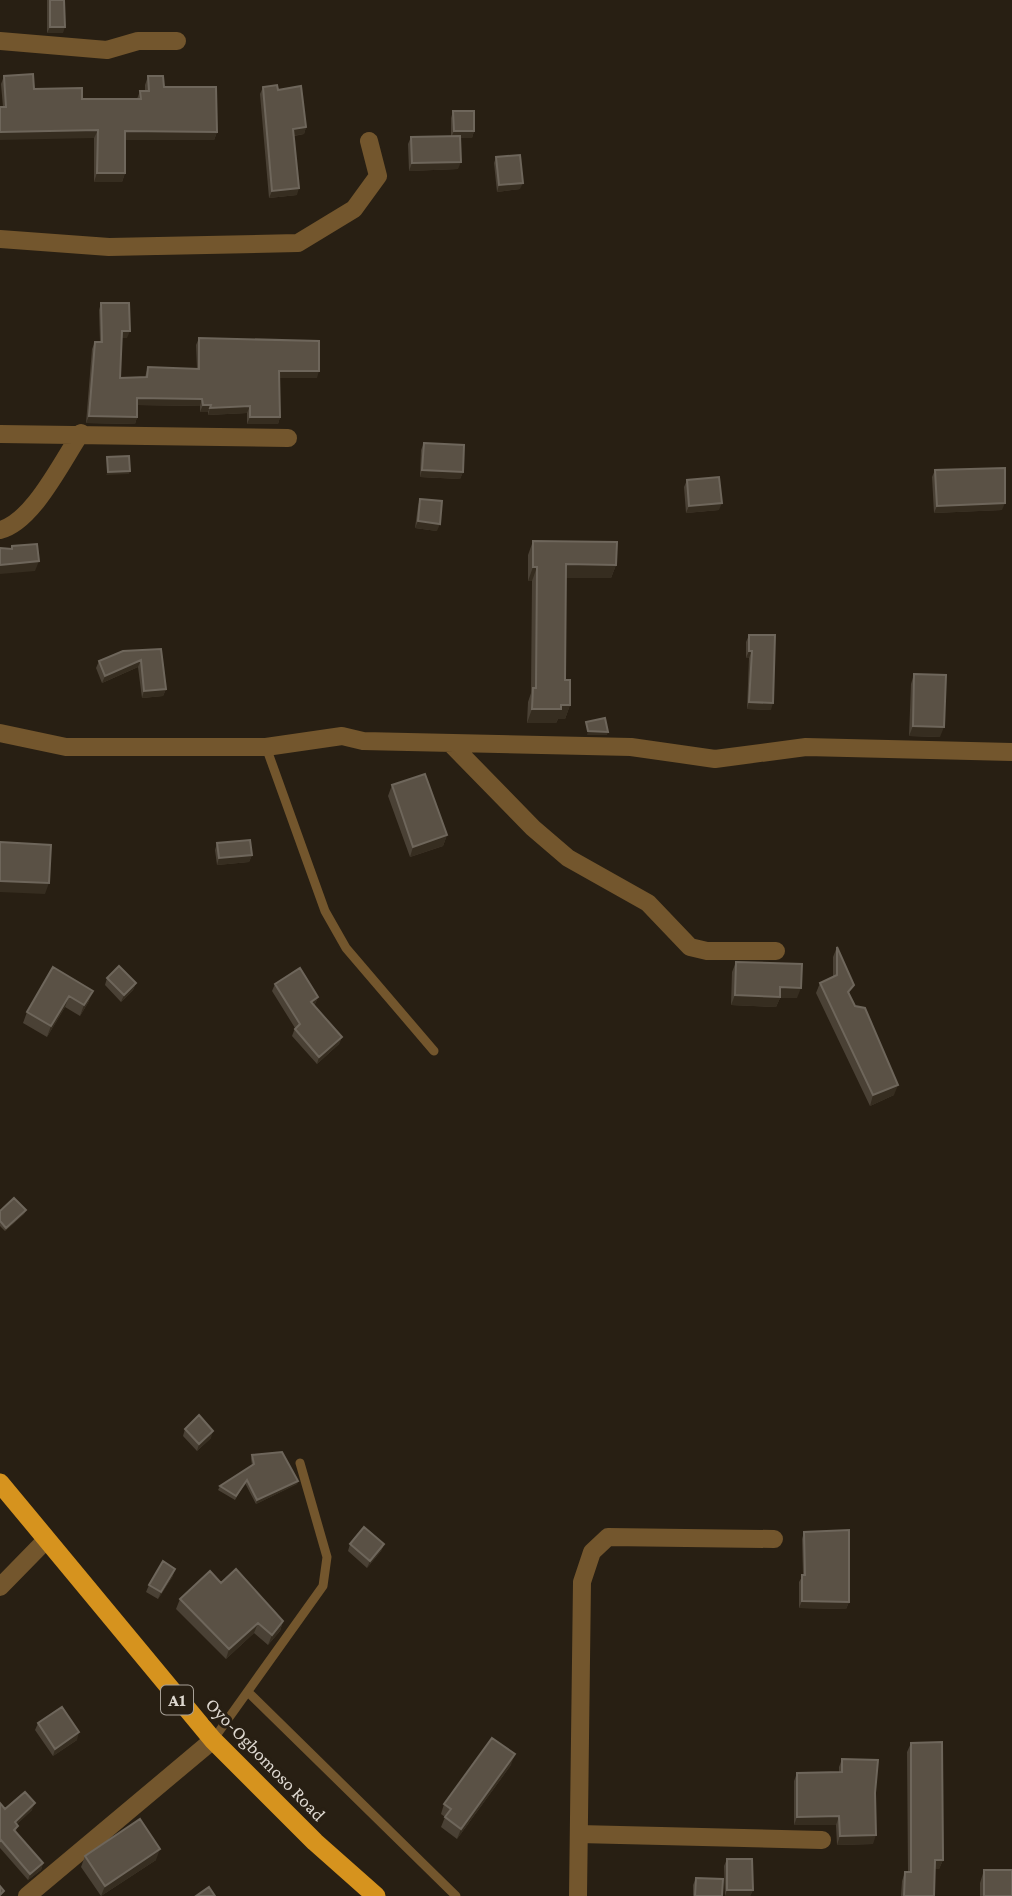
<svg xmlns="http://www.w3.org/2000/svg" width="1012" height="1896" font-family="'Crimson Pro',serif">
<rect width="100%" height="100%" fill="#281f13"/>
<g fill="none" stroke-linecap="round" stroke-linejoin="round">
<path stroke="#73562d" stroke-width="9" d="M266,747l59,164 21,37 88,103
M248,1692l208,204
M213,1740l110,-154 4,-29 -27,-94"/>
<path stroke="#73562d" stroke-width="18" d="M0,41l107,9 31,-9h39
M0,239l109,8 189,-4 56,-34 24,-33 -9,-35
M0,434l288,4
M0,530c33,-8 62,-69 81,-97
M0,733l66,14h200l76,-11 21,5 268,6 84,12 91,-12 206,5
M451,744l82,84 35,30 80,45 42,44 17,4h69
M0,1587l46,-47
M579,1834l243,6
M27,1896l186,-156
M578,1896l4,-314 10,-30 16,-15 166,2"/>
<path stroke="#d6931e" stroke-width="19" d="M0,1483l213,257 102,102 61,54"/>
</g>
<path fill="#4a4135" d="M47,0h17l-1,33h-16z
M4,76l30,13 48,10h55l3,-8h5v-6l3,-9 16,11 53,45 -3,8h-89v33l-3,9h-28v-44l-91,-31 -2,-23z
M263,87l15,3 28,37 -2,7 -10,2 3,59 -28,3 -9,-104z
M453,111l21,20 -2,7h-12l-2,31 -49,2 -1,-27 3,-7 40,-1v-18z
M496,157l24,32 -23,3 -3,-29z
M101,303l26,35h-6l-1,40 25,-1 3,-10 49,2 -1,-24 3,-7 118,40h-38l1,39 -2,7h-31v-11l-39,2v-3h-8v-6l-63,-1v12l-2,7 -49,-1 6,-74 3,-7h5l-1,-32z
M424,443l39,29 -3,7 -40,-2 1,-27z
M935,470l67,40 -68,3 -2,-36z
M687,480l32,30 -33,3 -2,-26z
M420,499l17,32 -22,-3 3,-22z
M533,541l83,24 -5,13h-45l-1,102 5,25 -5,14h-7l-2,4h-29l1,-21 3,-9 1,-112h-4v-26z
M749,635l22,75 -24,-1 2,-51h-3v-16z
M161,649l5,40 -3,7 -21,2 -4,-31 -36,16 -6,-15 3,-7z
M914,674l26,63 -31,-1 2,-52z
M392,785l55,50 -4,11 -33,11 -22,-61z
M217,843l35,12 -3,7 -32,3 -2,-15z
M837,947l13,48 44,100 -24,11 -54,-113 4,-10 13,-6v-20z
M736,962l61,36h-17l-4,9 -45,-2 1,-33z
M53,967l36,34 -9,15 -15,-9 -18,30 -24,-14 4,-11z
M107,978l29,5 -3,7 -12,12 -16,-17z
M275,984l43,13 -3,7 -1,1 28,32 -3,7 -22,20 -25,-28 3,-8 -23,-37z
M26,1210l-2,4 -19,17 -5,-5v-15z
M185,1429l26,9 -14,13 -14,-15z
M252,1455l46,26 -1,3 -41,20 -11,-21 -10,17 -17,-10 2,-4 32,-21 -1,-6z
M804,1532l45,70 -3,7 -47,-1v-26l4,-7 -1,-36z
M350,1544h34l-3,7 -14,17 -19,-17z
M173,1576l-15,23 -12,-7 3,-7z
M221,1583l62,38 -3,10 -12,14 -14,-12 -28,26 -50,-50 4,-10z
M38,1723l39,17 -24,16 -18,-26z
M911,1743l32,117 -4,9h-4l-1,27h-33l1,-15 3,-9h3l-1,-120z
M842,1759l33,34 -2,51 -36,1 -1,-20h-42v-44l3,-8 42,-1v-5z
M511,1765l-54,74 -16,-12 4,-10 -4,-3 3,-10z
M0,1803l5,6 27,1 -15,14 -1,8 27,31 -2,7 -13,10 -28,-32z
M85,1856l71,4 -55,36 -20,-29z
M727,1859l26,31 -3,6h-25l-1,-30z
M984,1870l28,26h-32v-13z
M696,1878l26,18h-29v-11z"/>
<path fill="#362d20" d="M50,27h15l-2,6h-16z
M306,127l-2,7 -13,2 2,-7z
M98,130l-4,8 -94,2v-8z
M125,131l92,1 -3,8h-92z
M454,131h20l-2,7h-21z
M461,162l-3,7 -49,2 3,-8z
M97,173h28l-3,9h-28z
M523,183l-3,6 -23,3 2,-7z
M299,188l-2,7 -28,3 3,-7z
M122,331h8l-3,7h-8z
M279,371h40l-2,7h-40z
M137,398l65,1 -2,7 -66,-1z
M203,405h8l-3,7h-8z
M250,406l-3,7 -39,2 2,-7z
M89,416l48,1 -2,7 -49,-1z
M250,417h30l-2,7h-31z
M422,470l41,2 -3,7 -40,-2z
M130,471l-1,3 -23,1 2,-3z
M722,503l-3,7 -33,3 3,-7z
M1005,503l-3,7 -68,3 3,-7z
M418,521l22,3 -3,7 -22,-3z
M39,561l-4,10 -35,3v-9z
M566,564l50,1 -5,13h-50z
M533,567h4l-5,14h-4z
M749,651h3l-3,7h-3z
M141,660l-3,7 -36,16 3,-7z
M166,689l-3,7 -21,2 2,-7z
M749,702l24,1 -2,7 -24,-1z
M561,705h9l-5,14h-7l-2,4h-29l5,-14z
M913,726l31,1 -4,10 -31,-1z
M588,731l20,1 -1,3h-20z
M447,835l-4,11 -33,11 3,-10z
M252,855l-3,7 -32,3 2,-7z
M0,881l49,2 -4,11 -45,-2z
M136,983l-3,7 -12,12 3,-7z
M780,987l21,1 -4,10h-17l-4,9 -45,-2 4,-10z
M93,991l-4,10 -9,15 4,-11z
M69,996l-4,11 -18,30 4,-11z
M318,997l-3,7 -7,5 3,-7z
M342,1037l-3,7 -22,20 2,-7z
M898,1085l-4,10 -24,11 3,-11z
M26,1210l-2,4 -19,17 1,-3z
M213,1431l-2,7 -14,13 2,-7z
M298,1481l-1,3 -41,20 1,-4z
M384,1544l-3,7 -14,17 3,-7z
M175,1569l-2,7 -15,23 3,-7z
M802,1601l47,1 -3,7 -47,-1z
M283,1621l-3,10 -12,14 4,-10z
M258,1623l-4,10 -28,26 3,-10z
M79,1732l-2,8 -24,16 2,-7z
M515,1754l-4,11 -54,74 4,-10z
M35,1803l-3,7 -19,18 2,-6z
M839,1816l-3,9h-42l3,-8z
M876,1835l-3,9 -36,1 3,-9z
M160,1849l-4,11 -55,36 4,-10z
M935,1860h8l-4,9h-7z
M43,1863l-2,7 -13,10 2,-6z
M727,1890h26l-3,6h-25z"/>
<path fill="#5a5145" stroke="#6e665b" stroke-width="2" d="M50,0h14l1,27h-15z
M33,74l1,15 48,-1v11h59l-1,-8h9l-1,-15h15l1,11h52l1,45 -92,-1v42h-28l1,-43 -98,2v-25h6l-2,-31z
M277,85l1,5 23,-4 5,41 -13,2 6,59 -27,3 -9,-104z
M453,111h21v20h-20z
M460,136l1,26 -49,1 -1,-26z
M520,155l3,28 -24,2 -3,-28z
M101,303h28l1,28h-8l-2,47 27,-1 1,-10 51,2v-31l120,3v30h-40l1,46h-30v-11l-40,2 1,-3h-8l-1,-6 -65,-1v19l-48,-1 6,-74h7z
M424,443l40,2 -1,27 -41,-2z
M129,456l1,15 -22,1 -1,-15z
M1005,468v35l-68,3 -2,-36z
M719,477l3,26 -33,3 -2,-26z
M420,499l22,2 -2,23 -22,-3z
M533,541l84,1 -1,23 -50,-1 -1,116h5v25h-9v4h-29l1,-21h3l1,-121h-4z
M37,544l2,17 -39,4v-17l12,1v-3z
M749,635h26l-2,68 -24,-1 3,-51h-3z
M161,649l5,40 -22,2 -3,-31 -36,16 -6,-15 24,-10z
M914,674l32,1 -2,52 -31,-1z
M605,718l3,14 -20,-1 -2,-9z
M425,774l22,61 -34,12 -21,-62z
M250,840l2,15 -33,3 -2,-15z
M0,842l51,3 -2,38 -49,-2z
M837,947l17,38 -6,7 7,14 10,2 33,77 -25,10 -53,-112 17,-8z
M736,962l66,2 -1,24 -21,-1v10l-45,-2z
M119,966l17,17 -12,12 -17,-17z
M53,967l40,24 -9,14 -15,-9 -18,30 -24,-14z
M300,968l18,29 -7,5 31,35 -23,20 -24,-28 5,-5 -25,-40z
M14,1198l12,12 -20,18 -6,-7v-10z
M199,1415l14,16 -14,13 -14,-15z
M282,1452l16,29 -41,19 -10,-20 -11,16 -16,-10 34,-22 -2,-9z
M364,1527l20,17 -14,17 -20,-17z
M849,1530v72l-47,-1v-26h3l-1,-43z
M163,1561l12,8 -14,23 -12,-7z
M236,1569l47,52 -11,14 -14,-12 -29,26 -49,-50 30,-28 11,12z
M62,1707l17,25 -24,17 -17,-26z
M492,1738l23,16 -54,75 -16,-12 6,-8 -7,-5z
M942,1742l1,118h-8l-1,36h-30l1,-24h6v-129z
M842,1759l36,1 -3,33 1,42 -36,1 -1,-20 -42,1v-44l45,-1z
M25,1792l10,11 -20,19 3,4 -4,4 29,33 -13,11 -29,-34 -1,1v-38l5,6z
M140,1819l20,30 -55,37 -20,-30z
M727,1859h25l1,31h-26z
M984,1870h28v26h-28z
M696,1878l27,1 -1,17h-27z
M0,1886l4,5 -4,4z
M209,1887l6,9h-19z"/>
<g text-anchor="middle" stroke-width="6" stroke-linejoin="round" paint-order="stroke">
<rect fill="#281f13" stroke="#a7a097" stroke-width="2" x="161" y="1685.5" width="32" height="29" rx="5"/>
<g font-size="18" font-weight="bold" fill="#ddd7cf">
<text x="177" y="1706">A1</text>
</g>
<g font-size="19" fill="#ddd7cf" stroke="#281f13">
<text transform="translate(266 1759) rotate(46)" y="7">Oyo-Ogbomoso Road</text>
</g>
</g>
</svg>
